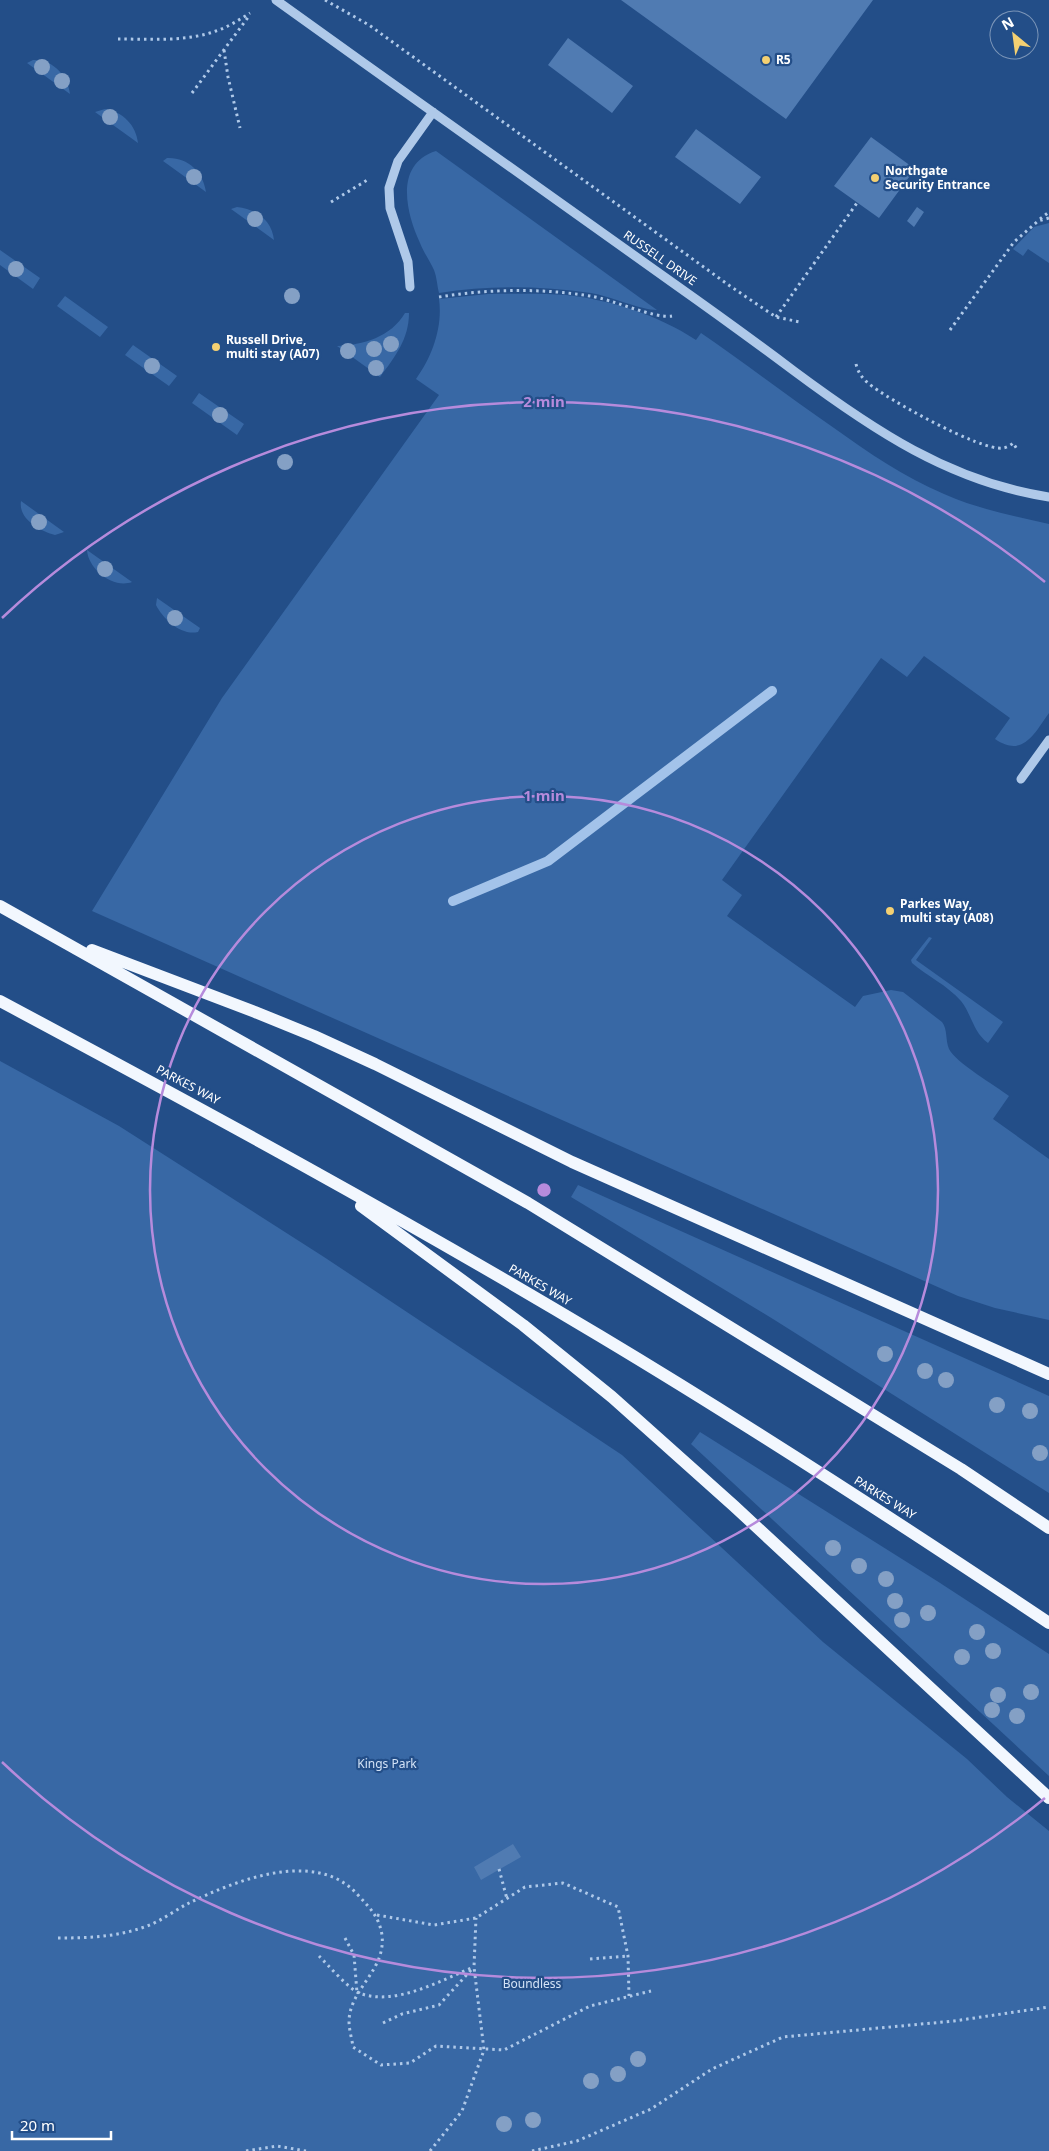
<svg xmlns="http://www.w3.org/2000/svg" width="1049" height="2151" font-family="'Noto Sans',sans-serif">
<rect width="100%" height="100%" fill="#234e88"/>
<path fill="#3868a5" d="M33,60c20,-1 35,16 37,34l-43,-31z
M105,109c18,3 31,16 33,34l-43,-31z
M436,151l221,159c-16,0 -47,-14 -66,-17 -50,-7 -103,-8 -152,0 -2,-8 -2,-15 -5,-23 -4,-9 -10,-17 -14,-27 -14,-30 -26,-79 16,-92z
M167,158c20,-1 36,13 39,34l-43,-31z
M237,207c19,2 35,13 37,33l-43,-31z
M1049,223v40l-21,-14 -5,7 -10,-7 21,-22z
M0,250l40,28 -7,11 -33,-24z
M488,294c26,0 52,-1 78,1 45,5 92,20 130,45l5,-7c45,31 88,64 133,95 35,25 70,49 110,66 34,15 69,22 105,30v189c-15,21 -26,45 -54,26l15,-21 -86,-62 -17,21 -26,-19 -159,222 20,15 -15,21 128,91 8,-11 28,-6 12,2 39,30c6,8 3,18 7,27 6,13 47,37 60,47l-16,23 56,40v161l-54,-12 -37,-12 -866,-385 130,-213 217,-303 -23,-16c16,-22 27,-52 23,-80z
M65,296l43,31 -8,10 -43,-31z
M405,313h4c0,26 -14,44 -29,64l-43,-31c26,-1 54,-9 68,-33z
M133,345l44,31 -8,10 -44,-31z
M199,393l45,31 -7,11 -45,-32z
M21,501l43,31 -9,3c-15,-4 -37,-16 -34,-34z
M87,550l45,32c-19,7 -44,-13 -45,-32z
M157,598l43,30 -2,4c-17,4 -35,-13 -42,-27z
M929,937l3,1 -16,22 87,62 -15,21c-15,-11 -16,-28 -27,-42 -14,-16 -34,-25 -49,-38l-1,-3z
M0,1061l119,65 205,131 298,198 201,187 144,117 40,38 42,34v320h-1049z
M578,1185l471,211v97l-276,-174 -202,-122z
M700,1432l237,149 112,73v122l-358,-332z"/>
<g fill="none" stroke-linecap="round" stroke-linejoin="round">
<path stroke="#a3c3ea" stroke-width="10" d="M453,901l95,-40 224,-170"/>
</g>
<path fill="#507bb2" d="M621,0h252l-87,119z
M568,38l65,48 -21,27 -64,-48z
M696,129l65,48 -21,27 -65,-47z
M871,137l44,32 -36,49 -45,-32z
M917,207l7,5 -10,15 -7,-6z
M513,1844l8,13 -40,23 -7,-13z"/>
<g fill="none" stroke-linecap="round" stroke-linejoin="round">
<path stroke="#afc9e9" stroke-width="3" stroke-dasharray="2.5 4" stroke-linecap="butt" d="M325,0l44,25 361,261 46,31 24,5
M118,39c31,0 68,3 98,-8 12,-4 23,-11 34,-18
M224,50l4,27 12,51
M192,93l57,-77
M331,202l38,-23
M1040,219l9,-7
M439,297c50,-8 101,-9 151,-1 21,3 65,23 82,20
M776,317l81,-114
M950,330l64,-88 24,-21 11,-3
M856,364c2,8 6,14 12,19 17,15 114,69 135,65 3,0 8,-3 10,-5l4,6
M499,1869l8,30
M377,1915l57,10 42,-7 49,-31 38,-4 55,24 10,49 1,40
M58,1938c31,0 60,-1 89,-12 14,-5 27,-15 40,-22 47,-23 128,-56 170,-10 12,13 22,22 25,41 4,36 -32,53 -33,86 0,9 3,18 4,26l28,18 29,-2 26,-17 68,4 86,-44 61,-15
M345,1938l9,17 3,38
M319,1956c8,8 31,34 40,37 36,14 82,-13 115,-26
M590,1959l38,-3
M383,2023l19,-9 37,-9 33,-36
M246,2151l31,-5 29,5
M430,2151l32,-40 22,-61 -10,-83 2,-49
M532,2151l45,-10 74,-32 61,-40 71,-32 171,-16 95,-14"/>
<path stroke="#afc9e9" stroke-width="9" d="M276,0c132,95 265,189 397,283 41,29 81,58 121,88 78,58 156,111 255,126
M410,287l-2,-25 -18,-54 -1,-20 9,-27 35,-49
M1021,779l28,-39"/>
<path stroke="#f2f7fe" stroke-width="12" d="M0,906l528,297 433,266 88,59
M92,950l163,62 59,24 61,28 197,98 477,212
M0,1001c202,108 403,217 600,335 152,91 301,188 449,287
M361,1206l162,119 89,72 122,109 315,292"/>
</g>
<g fill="#84a0c5">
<circle cx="42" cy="67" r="8"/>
<circle cx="62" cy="81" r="8"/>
<circle cx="110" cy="117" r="8"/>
<circle cx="194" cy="177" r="8"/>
<circle cx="255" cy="219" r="8"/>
<circle cx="16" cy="269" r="8"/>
<circle cx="292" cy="296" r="8"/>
<circle cx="391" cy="344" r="8"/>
<circle cx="374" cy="349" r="8"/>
<circle cx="348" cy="351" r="8"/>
<circle cx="152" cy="366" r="8"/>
<circle cx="376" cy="368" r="8"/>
<circle cx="220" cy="415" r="8"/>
<circle cx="285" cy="462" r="8"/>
<circle cx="39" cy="522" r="8"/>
<circle cx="105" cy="569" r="8"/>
<circle cx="175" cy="618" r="8"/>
<circle cx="885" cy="1354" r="8"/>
<circle cx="925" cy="1371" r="8"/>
<circle cx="946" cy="1380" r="8"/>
<circle cx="997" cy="1405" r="8"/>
<circle cx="1030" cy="1411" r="8"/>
<circle cx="1040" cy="1453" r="8"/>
<circle cx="833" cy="1548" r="8"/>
<circle cx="859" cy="1566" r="8"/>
<circle cx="886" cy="1579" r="8"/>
<circle cx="895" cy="1601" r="8"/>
<circle cx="928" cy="1613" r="8"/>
<circle cx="902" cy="1620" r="8"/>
<circle cx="977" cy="1632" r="8"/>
<circle cx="993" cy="1651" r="8"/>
<circle cx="962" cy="1657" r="8"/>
<circle cx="1031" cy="1692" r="8"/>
<circle cx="998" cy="1695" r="8"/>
<circle cx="992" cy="1710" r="8"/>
<circle cx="1017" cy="1716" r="8"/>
<circle cx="638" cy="2059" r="8"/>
<circle cx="618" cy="2074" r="8"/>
<circle cx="591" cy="2081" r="8"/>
<circle cx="533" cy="2120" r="8"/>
<circle cx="504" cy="2124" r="8"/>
</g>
<g fill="none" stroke="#b68bdc" stroke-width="2.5">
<circle cx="544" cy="1190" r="394"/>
<path d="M1045 1798A788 788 0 0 1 2 1762M2 618A788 788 0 0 1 1045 582"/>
</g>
<g fill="#f4d072" stroke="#234e88" stroke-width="2">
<circle cx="766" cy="60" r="5"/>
<circle cx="875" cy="178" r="5"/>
<circle cx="216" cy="347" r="5"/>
<circle cx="890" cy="911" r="5"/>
</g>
<g text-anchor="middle" stroke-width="4.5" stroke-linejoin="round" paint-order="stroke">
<g font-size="12" font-weight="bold" fill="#fff" stroke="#234e88" text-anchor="start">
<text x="776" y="64">R5</text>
<text x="885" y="175">Northgate<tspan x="885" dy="14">Security Entrance</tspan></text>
<text x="226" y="344">Russell Drive,<tspan x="226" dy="14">multi stay (A07)</tspan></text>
<text x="900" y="908">Parkes Way,<tspan x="900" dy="14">multi stay (A08)</tspan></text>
</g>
<g font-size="12" fill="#fff" stroke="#234e88">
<text transform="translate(660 258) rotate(35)" y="4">RUSSELL DRIVE</text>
<text transform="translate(188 1085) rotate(28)" y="4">PARKES WAY</text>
<text transform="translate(540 1285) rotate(30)" y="4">PARKES WAY</text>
<text transform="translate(885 1498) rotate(32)" y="4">PARKES WAY</text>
</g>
<g font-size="12" fill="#d3e3f7" stroke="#234e88">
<text x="387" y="1768">Kings Park</text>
<text x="532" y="1988">Boundless</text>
</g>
</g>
<circle cx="544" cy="1190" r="8" fill="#b68bdc" stroke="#234e88" stroke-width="2.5"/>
<g font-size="15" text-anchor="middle" font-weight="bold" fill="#b68bdc" stroke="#234e88" stroke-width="4.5" stroke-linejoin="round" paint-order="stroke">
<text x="544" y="407">2 min</text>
<text x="544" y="801">1 min</text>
</g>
<g transform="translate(1014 35) rotate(331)"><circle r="24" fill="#234e88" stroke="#7b95b8"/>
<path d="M0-4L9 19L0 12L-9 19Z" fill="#f4d072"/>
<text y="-8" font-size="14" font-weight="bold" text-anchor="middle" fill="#ffffff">N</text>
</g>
<path d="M12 2131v8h99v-8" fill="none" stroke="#ffffff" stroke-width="2.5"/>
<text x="20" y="2131" font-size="15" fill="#ffffff" stroke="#234e88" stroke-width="4" paint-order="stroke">20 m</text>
</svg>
